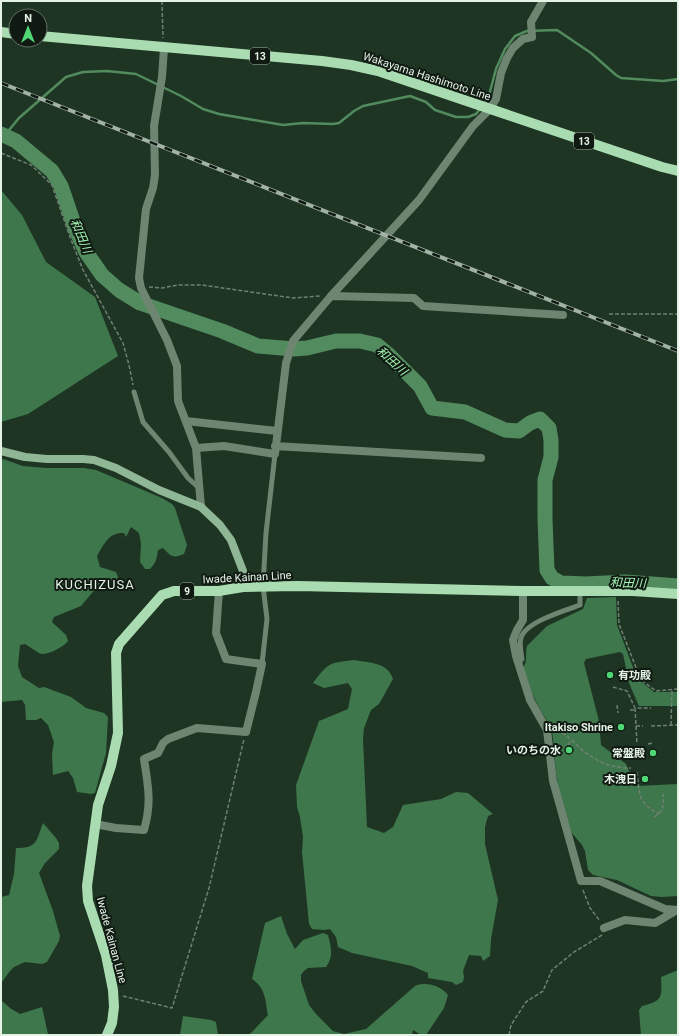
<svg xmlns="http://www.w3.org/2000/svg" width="679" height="1036" font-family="Roboto,'Noto Sans JP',sans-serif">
<rect width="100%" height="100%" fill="#1e3523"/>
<path fill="#3e774b" d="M1,190l21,25 24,47 49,35 23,59 -90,58 -27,8z
M3,459l20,7 23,2h38l12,2 66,28 10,6 3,4 12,37 -3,9c-12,5 -13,2 -21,-6l-5,2c-1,8 -2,13 -8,19h-5l-5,-7 1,-18 -2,-11 -8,-6 -5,10 -2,-4c-15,-1 -20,11 -27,23l3,11 16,5 2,5 -2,4 -14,3 -5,3 -16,19 -27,11 -2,5 14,13 2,6c-4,6 -23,16 -29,12 -5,-3 -9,-6 -14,-9l-5,1 -2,21 4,11 17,11 5,-1 27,10 15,11 18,5 4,4 -2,36 -11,40 -4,1 -14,-2 -4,-14 -5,-7 -15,4 -1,-21 2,-12 -6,-17 -7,-7 -5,2h-10l-1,-15 -3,-5 -21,2v-240z
M616,597l1,28 20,53 17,14h24v14h-39l-1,-2 -9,-21 -6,-29 -3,-2 -34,7 -2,4 15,58 2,24 25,19 9,20 2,2 41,-2v112l-16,1 -11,-1 -34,-16 -24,-5 -5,-5 -3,-19 -3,-6 -11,-13 -12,-41 -3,-19 -4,-43 -11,-18 -10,-19 -8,-25c5,-5 2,-14 4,-21l20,-20 36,-17 4,-11z
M354,660c15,3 34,2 39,19l-14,25 -8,6 -7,18 -1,11 4,88 17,6 9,-6 10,-22 38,-6 15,-7 12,1 25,21 -5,2 -3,11v17l13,56 -7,39 -1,17 -7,5 -2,-5 -12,-1 -6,16 1,6 -1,5 -7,3 -4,-3 -24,-4v-5l-16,-7 -60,-13 -14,-6 -2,-10 -6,-8 -6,1 -12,-1 -3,-5 -7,-72 1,-15 -3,-20 -3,-10 -1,-22 23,-64 29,-12 4,-20 -4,-6 -24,5 -11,-5c16,-21 16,-20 41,-23z
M43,823l13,15 3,5v6l-14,14 -6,10 14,38 7,25 -1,5 -12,21 -5,2 -17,-2 -11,5 -4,4 -9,12v-86l8,-2 5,-21 2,-26c22,0 20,-7 27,-25z
M281,916l6,18 8,15 8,-9 20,-7 5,2c3,12 6,21 -2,32l-18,1 -4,3 -3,4v6l8,24 7,9 17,17 11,3 22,-5 49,-43c10,-5 27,0 33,9l-4,13 -18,27h-5l-8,-5 -1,5h-163l19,-20c-3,-15 -2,-27 -16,-36l13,-56z
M678,970v65h-37l-2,-25 3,-4c21,-5 20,-9 19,-29z
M1,1000l9,8 10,6 22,-7 6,27 4,1h-51z
M183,1016l28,4 5,2 2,13h-38z"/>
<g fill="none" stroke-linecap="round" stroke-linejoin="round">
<path stroke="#528c5e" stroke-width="2.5" d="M484,104l4,-5 8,-30 9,-20 10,-13 12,-5 30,-1 34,23 25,22 5,3 42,3 15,-2
M5,135l14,-17 47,-41 17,-5 24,-1 29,3 45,22 22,13 16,5 64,11 20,-2 30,1 6,-1 15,-12 9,-5 47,-10 16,6 9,8 21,7h12l8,-3 4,-5"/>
<path stroke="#528c5e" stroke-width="15" d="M1,134l15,7 36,30 9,15 15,44 10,22 16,23 17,15 21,13 82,28 36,15 36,3 13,-1 29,-7h24l17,4 12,10 31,31 12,22 33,4 40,18 14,1 11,-8 10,-4 9,9 2,12v17l-6,23v39l2,51 5,8 9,5 25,1 39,-2 53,4"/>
<path stroke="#6e8172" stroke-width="1.5" stroke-dasharray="4 2" stroke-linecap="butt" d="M162,1l1,37
M1,153l30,12 21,20 18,52 13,33 40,73 6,22 4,20
M149,287l13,1 16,-3h24l91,13 27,-2
M609,314h69
M618,601l1,23 22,56 15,11 22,-2
M613,687l14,4 8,17h16
M617,705l1,8
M635,708l2,36
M630,710h5
M671,725l1,-36
M636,726h7
M651,726l27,-1
M556,732c12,0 21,15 30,21 15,11 28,15 45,15
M648,744l5,-1
M568,745l3,-5
M637,772c3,23 0,30 22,42
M654,817c10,-6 10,-12 9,-23
M583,890l7,18 10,13
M123,996l49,12 37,-120 35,-149
M509,1035l2,-10 15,-23 17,-11 9,-21 22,-18 28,-17"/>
<path stroke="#6d8571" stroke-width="5" d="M134,392l9,30 26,30 19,26 11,10
M262,664l5,-45 -4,-33 3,-53 9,-79
M518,664l4,-5c-1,-6 -3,-15 -1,-21 4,-16 45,-28 59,-33v-14"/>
<path stroke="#6d8571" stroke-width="8" d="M164,48l-2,29 -8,49 1,49 -2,13 -7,21 -7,69 2,10 26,52 10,26 1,35 18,47 5,59
M331,296l83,2 9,8 140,9
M186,421l91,10
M275,446l206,12
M196,448l28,-2 51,8 11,-91 7,-22 38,-45 88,-96 54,-74 17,-17 6,-10 5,-26 6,-15 6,-10 10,-9 9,-2 -1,-15 12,-21
M523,591v29l-6,10 -4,10 3,16 14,44 17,30 6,51 28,100h19l65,28 13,1
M95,824l21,4 28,2c8,-28 4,-44 0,-71l14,-6 5,-10 5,-4 29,-11 49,4 10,-40 6,-28 -36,-5 -10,-26 3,-42
M604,928l21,-8 30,3 22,-13"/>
<path stroke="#8fb695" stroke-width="8" d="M1,451l24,6 22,2h36l11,1 22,8 43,22 42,17 19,18 11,15 12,31v16"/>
<path stroke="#a9dcb1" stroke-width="10" d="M1,32l15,2
M40,36l282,25 29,4 27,6 284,96 16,4
M107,1035l5,-12 2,-16 -1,-17 -7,-35 -18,-54 -1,-15 11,-81 13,-39 7,-33 -2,-80 3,-9 43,-49 12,-4h45l24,-4 55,-1 225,5h110l45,3"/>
<g stroke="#a2b3a5" stroke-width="4">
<path id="rail" d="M1,83l677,268"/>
</g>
<use href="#rail" stroke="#101a12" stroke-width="2.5" stroke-dasharray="8" stroke-linecap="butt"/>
</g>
<g fill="#50d675" stroke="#101a12" stroke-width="1.5">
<circle cx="610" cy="675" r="4"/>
<circle cx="621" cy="727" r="4"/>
<circle cx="569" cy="750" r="4"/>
<circle cx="653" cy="753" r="4"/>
<circle cx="645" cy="779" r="4"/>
</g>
<g text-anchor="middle" stroke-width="4" stroke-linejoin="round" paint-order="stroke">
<g fill="#101a12" stroke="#a5b2a7" stroke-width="1">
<rect x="250" y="48" width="20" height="16" rx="3"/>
<rect x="574" y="133" width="20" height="16" rx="3"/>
<rect x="180" y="583" width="14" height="16" rx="3"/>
</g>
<g font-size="10" font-weight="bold" fill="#e5f3e7">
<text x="260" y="60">13</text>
<text x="584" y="145">13</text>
<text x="187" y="595">9</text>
</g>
<g font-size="11" fill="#e5f3e7" stroke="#101a12">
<text transform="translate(427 76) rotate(18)" y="4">Wakayama Hashimoto Line</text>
<text transform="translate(247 577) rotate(-3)" y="4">Iwade Kainan Line</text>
<text transform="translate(112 940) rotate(75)" y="4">Iwade Kainan Line</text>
</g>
<g font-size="11" font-weight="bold" fill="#e5f3e7" stroke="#101a12" text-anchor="end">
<text x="618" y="679" text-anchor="start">有功殿</text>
<text x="613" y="731">Itakiso Shrine</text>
<text x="561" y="754">いのちの水</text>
<text x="645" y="757">常盤殿</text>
<text x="637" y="783">木洩日</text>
</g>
<g font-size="12" font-style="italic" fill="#a2f5b2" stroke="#101a12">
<text transform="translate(81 236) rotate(67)" y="4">和田川</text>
<text transform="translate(392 361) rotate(42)" y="4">和田川</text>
<text transform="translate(628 583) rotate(2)" y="4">和田川</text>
</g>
<g font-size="13" letter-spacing="1" fill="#e5f3e7" stroke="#101a12">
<text x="95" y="589">KUCHIZUSA</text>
</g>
</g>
<rect width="679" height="1036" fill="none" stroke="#e5f3e7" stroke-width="4"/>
<g transform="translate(28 28)"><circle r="19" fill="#101a12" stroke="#657167"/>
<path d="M0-3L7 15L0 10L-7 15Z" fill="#50d675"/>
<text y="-6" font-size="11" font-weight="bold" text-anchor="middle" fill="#e5f3e7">N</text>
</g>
</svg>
